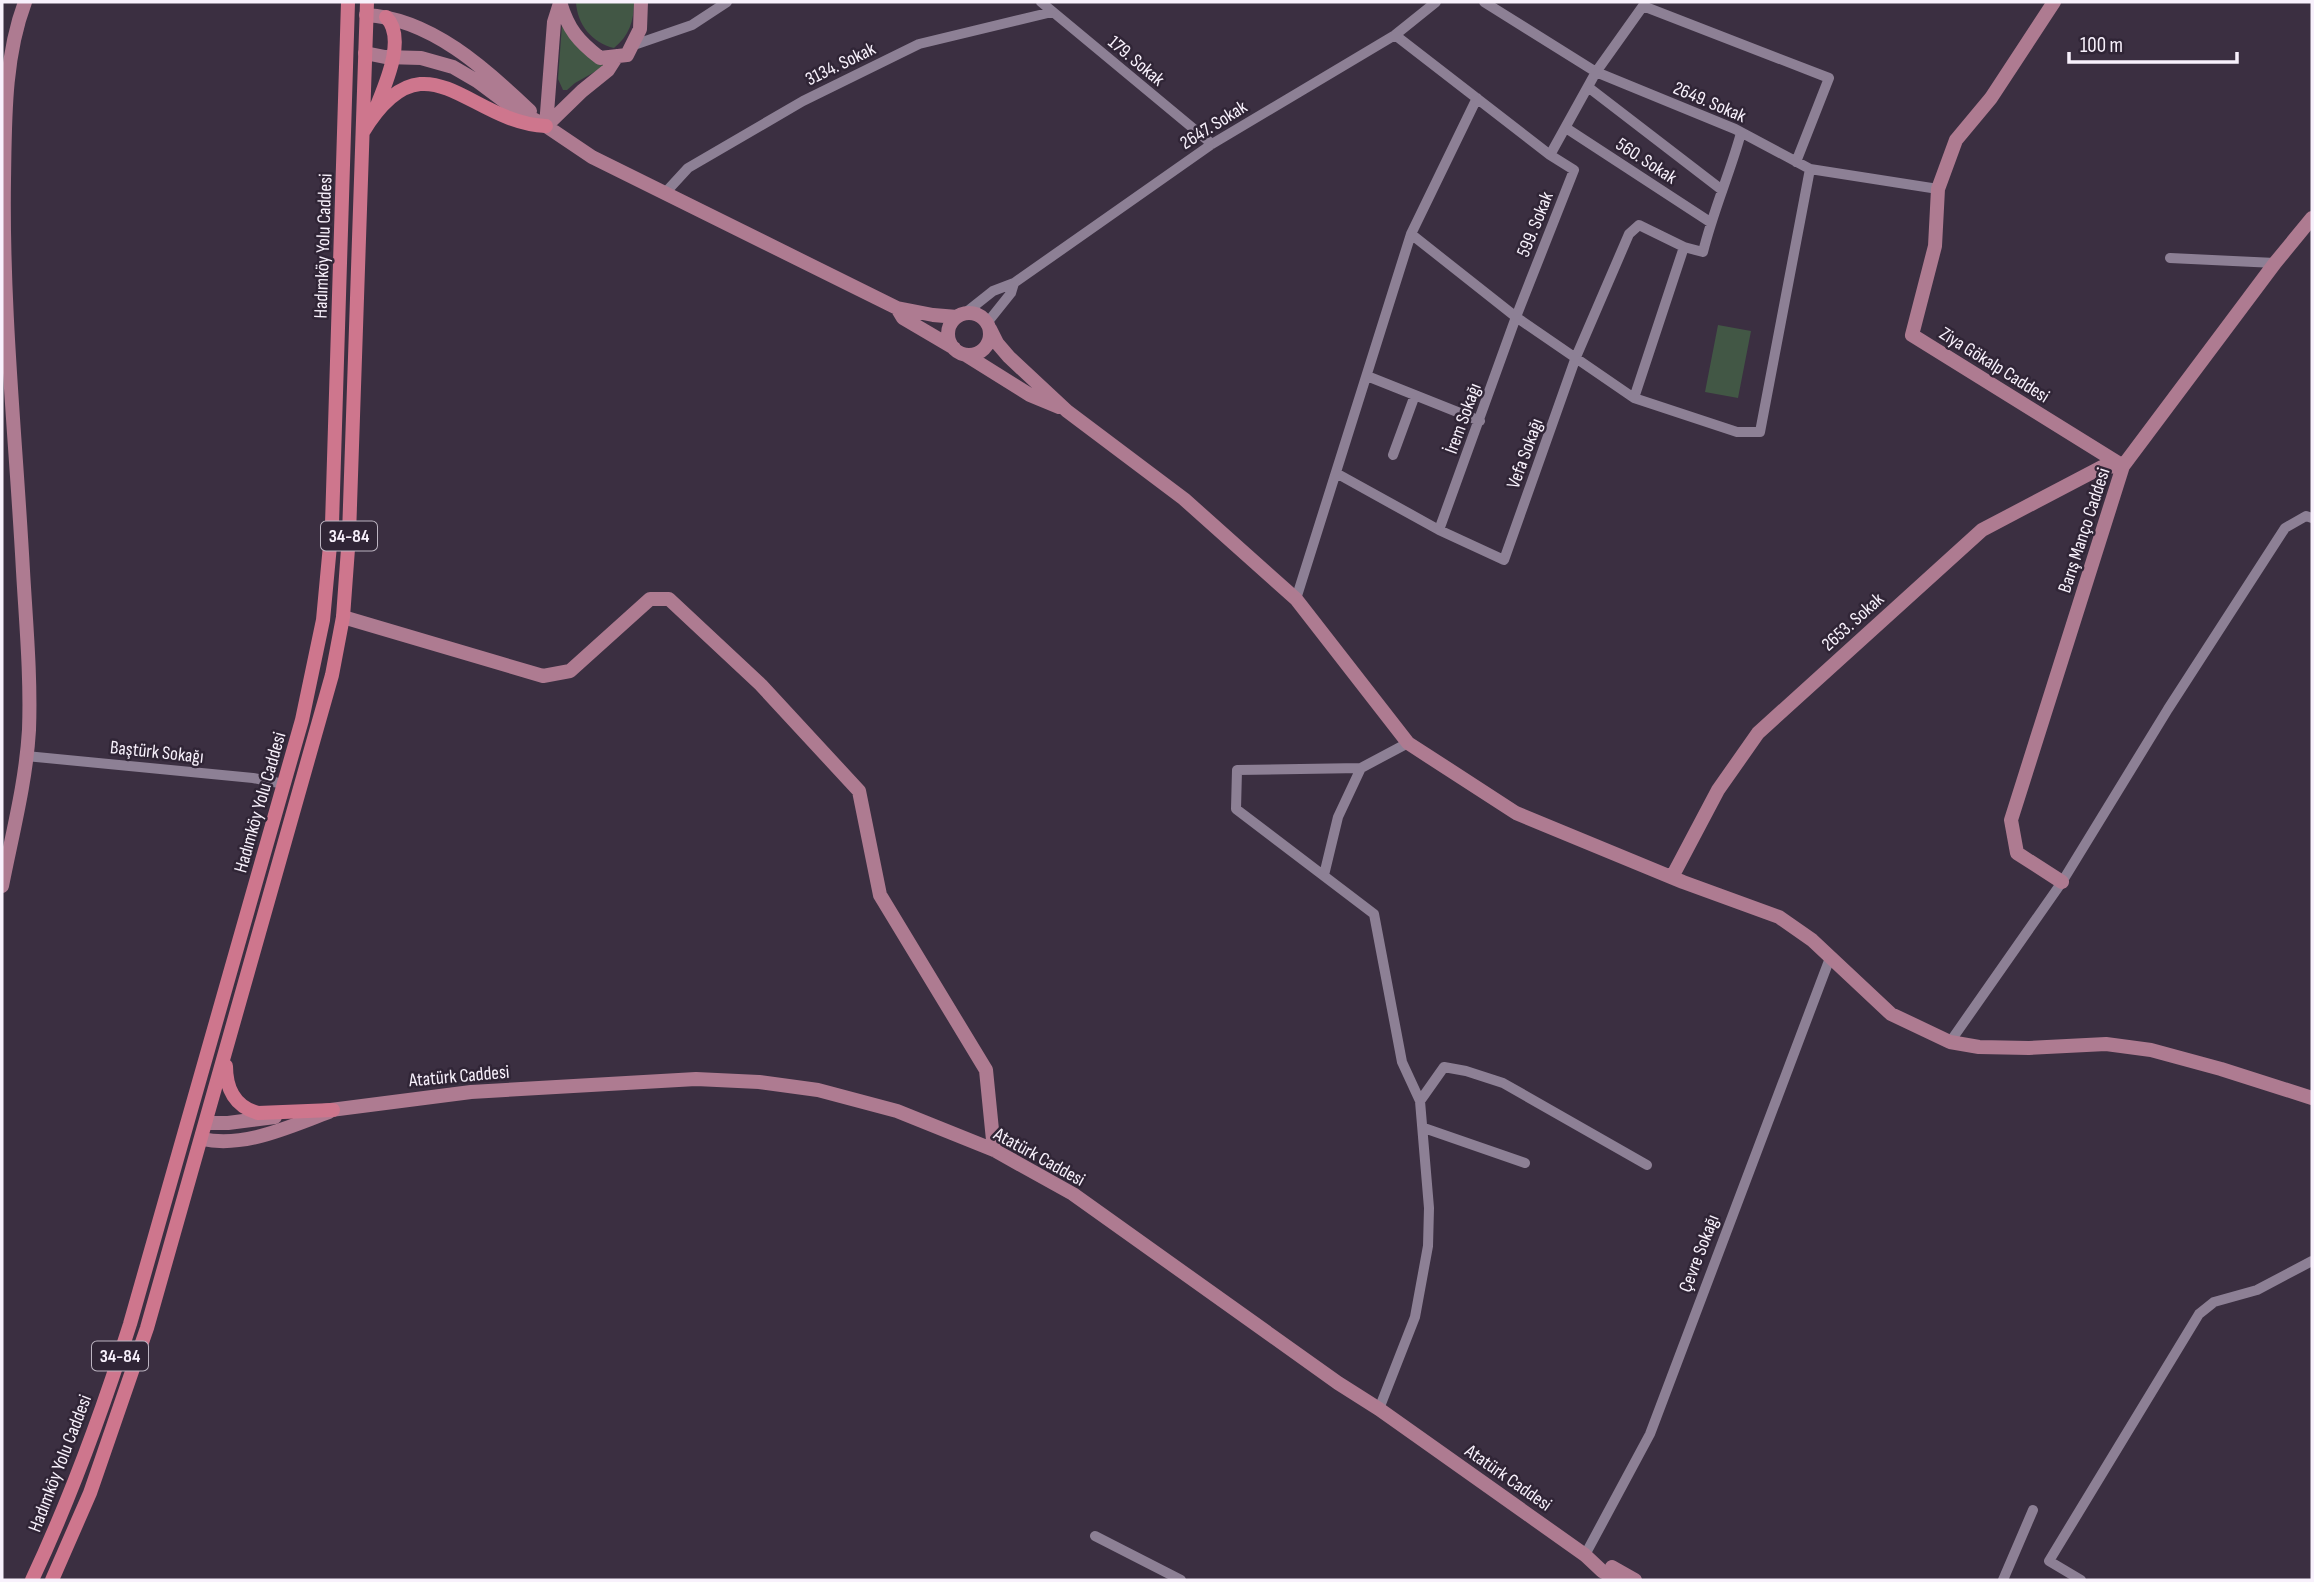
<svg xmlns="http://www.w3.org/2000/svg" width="2314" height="1582" font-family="'Sofia Sans Condensed',sans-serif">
<rect width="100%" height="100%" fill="#3b2f41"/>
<path fill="#425745" d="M576,2h58c0,19 -5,34 -20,46 -22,-5 -37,-24 -38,-46z
M562,25l33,36 10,5 -30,17 -8,7h-4l-5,-11z
M1718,325l33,6 -13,67 -33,-6z"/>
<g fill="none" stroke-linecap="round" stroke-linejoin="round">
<path stroke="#8d8095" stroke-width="10" d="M1041,2l171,142
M1484,2l112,70 139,57 75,40 128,20
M1395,35l155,120 46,-83 47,-66 186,72 -33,84
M631,46l61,-21 35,-23
M1588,87l134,103
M1566,128l144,94
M665,193l23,-25 115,-67 116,-57 133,-32
M1411,234l105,83 118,81 103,34h23l50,-263
M1684,247l19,5c10,-41 27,-79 38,-119
M2170,258l105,5
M964,314l29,-23 21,-8 198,-139 183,-109 41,-33
M987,323l24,-30 3,-10
M1367,376l113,45
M1393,455l22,-60
M1336,473l103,57 65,30 72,-203 53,-123 10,-9 45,22 -50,151
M1439,530l77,-213 58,-147 -24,-15
M1296,599l115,-365 66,-136
M26,756l227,22 31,6
M1324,875l14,-58 23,-49
M1950,1042l112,-160 106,-173 117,-181 21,-12 6,2
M1420,1101l24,-34 22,4 37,12 144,82
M1424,1128l101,35
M1379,1409l36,-92 13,-71 1,-38 -9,-107 -18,-39 -28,-148 -138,-105 1,-39 124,-2 47,-25
M1095,1536l86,44
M1585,1555l65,-121 180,-476
M2003,1580l30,-70
M2081,1580l-32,-19 150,-247 15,-12 43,-12 55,-29"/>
<path stroke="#ae7b91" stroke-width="14" d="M560,2c8,27 18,39 40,56l27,-3 13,-26 1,-27
M2054,2l-63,96 -35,42 -18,49 -3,57 -23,89 211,131
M366,15c64,3 120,54 164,96
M365,53l20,4 36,1 32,9 24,14 39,29 30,16 46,31 305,151 36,7 24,2
M546,126l8,-104 6,-19
M546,126l36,-35 26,-21 9,-14
M897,308l6,10 51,30
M948 334a21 21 0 1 1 42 0a21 21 0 1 1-42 0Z
M990,329l7,14 12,14 58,54 117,88 112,100 112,144 108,70 167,69 96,35 33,23 79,74 59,28 29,5 50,1 77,-4 45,6 70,19 91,29
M966,355l64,40 29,12
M343,617l200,59 27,-5 80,-72h19l92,86 98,106 21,104 106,175 8,80
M1672,877l46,-87 40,-57 224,-203 120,-63 21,-1
M2062,882l-45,-29 -6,-33 112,-354 152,-203 37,-45
M2,886c10,-51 24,-104 27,-156 2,-53 -3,-107 -6,-159 -7,-130 -21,-261 -19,-391 1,-60 0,-122 21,-178
M323,1111l148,-19 225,-13 63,3 59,8 79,21 97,39 79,44 265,189 41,26 206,146 17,16 17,9
M207,1123h21l47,-6
M202,1139c43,9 86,-12 127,-27
M1612,1567l23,13"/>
<path stroke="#ce768d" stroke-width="14" d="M376,108c9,-23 31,-70 10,-91
M363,132c63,-103 105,-9 183,-6
M226,1066c0,23 9,41 32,47l75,-3
M32,1580c39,-83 70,-168 98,-256l172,-604 21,-100 9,-96 16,-522
M52,1580l38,-87 57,-165 185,-653 11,-58 6,-82 18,-533"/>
</g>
<g text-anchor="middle" stroke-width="5" stroke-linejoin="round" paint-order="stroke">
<g fill="#302536" stroke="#bcb4c1" stroke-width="2">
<rect x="321" y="521.5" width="56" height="29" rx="5"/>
<rect x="92" y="1341.5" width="56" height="29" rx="5"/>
</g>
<g font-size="18" font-weight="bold" fill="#f8f1fc">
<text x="349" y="542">34-84</text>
<text x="120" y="1362">34-84</text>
</g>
<g font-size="19" fill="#f8f1fc" stroke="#302536">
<text transform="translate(1137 60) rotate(40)" y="7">179. Sokak</text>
<text transform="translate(840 63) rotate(-26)" y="7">3134. Sokak</text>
<text transform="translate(1710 101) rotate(23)" y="7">2649. Sokak</text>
<text transform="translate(1213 124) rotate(-32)" y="7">2647. Sokak</text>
<text transform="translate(1647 160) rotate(33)" y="7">560. Sokak</text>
<text transform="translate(1534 224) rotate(-68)" y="7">599. Sokak</text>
<text transform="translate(322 246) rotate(-88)" y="7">Hadımköy Yolu Caddesi</text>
<text transform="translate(1995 364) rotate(32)" y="7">Ziya Gökalp Caddesi</text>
<text transform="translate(1462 418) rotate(-70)" y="7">İrem Sokağı</text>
<text transform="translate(1524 453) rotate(-70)" y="7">Vefa Sokağı</text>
<text transform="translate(2083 530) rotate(-72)" y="7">Barış Manço Caddesi</text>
<text transform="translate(1852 621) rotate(-42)" y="7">2653. Sokak</text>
<text transform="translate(157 751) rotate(6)" y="7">Baştürk Sokağı</text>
<text transform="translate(259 802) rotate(-74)" y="7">Hadımköy Yolu Caddesi</text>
<text transform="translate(459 1075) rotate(-5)" y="7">Atatürk Caddesi</text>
<text transform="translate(1040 1156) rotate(29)" y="7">Atatürk Caddesi</text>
<text transform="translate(1698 1253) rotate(-69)" y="7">Çevre Sokağı</text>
<text transform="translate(59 1463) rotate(-69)" y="7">Hadımköy Yolu Caddesi</text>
<text transform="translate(1509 1477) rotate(35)" y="7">Atatürk Caddesi</text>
</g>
</g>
<rect width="2314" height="1582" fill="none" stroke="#f8f1fc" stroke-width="7"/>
<path d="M2069 52v10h168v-10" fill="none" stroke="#f8f1fc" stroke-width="3.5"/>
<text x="2080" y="52" font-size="21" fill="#f8f1fc" stroke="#302536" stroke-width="5" paint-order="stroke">100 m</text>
</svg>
